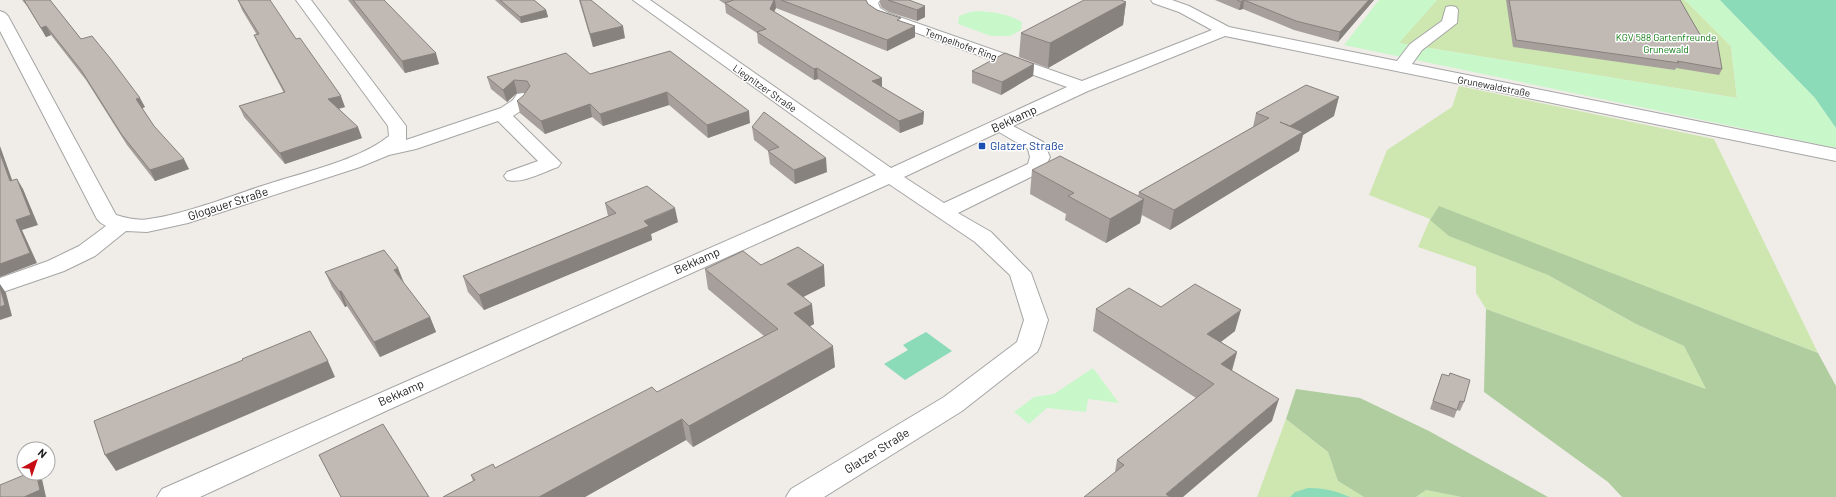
<svg xmlns="http://www.w3.org/2000/svg" width="1836" height="497" font-family="Barlow,sans-serif">
<rect width="100%" height="100%" fill="#f0ede8"/>
<path fill="#cee7b1" d="M1437,0h248l46,46 6,52 -339,-55z
M1459,86l255,53 104,214 -379,-146 -9,13 118,55 88,49 48,22 22,43 -220,-80 -10,-16v-26l-58,-20 12,-28 -61,-24 18,-45 65,-43z
M1286,419l42,33 10,29 26,16h-107z
M1426,490l35,7h-45z"/>
<path fill="#afcd9f" d="M1439,206l379,147 18,33v111h-214l-14,-15 -124,-90 2,-83 220,80 -22,-43 -48,-22 -88,-49 -99,-39 -19,-16z
M1296,389l64,9 69,33 119,66h-87l-35,-7 -10,7h-52l-26,-16 -10,-29 -42,-33z"/>
<path fill="#c8f7ca" d="M1379,0h58l-38,43 338,55 -6,-52 -46,-46h35l95,98 21,30v20l-492,-103z
M979,11c16,1 29,3 43,11l-1,8 -11,6h-19l-33,-12 1,-8 11,-4z
M1093,368l26,35 -31,-4 -2,13 -39,-4 -18,16 -15,-12 20,-15 20,-3z"/>
<path fill="#8bdab8" d="M1720,0h116v128l-21,-30z
M926,332l26,19 -47,29 -21,-16 24,-14 -5,-5z
M1308,488c16,0 28,3 42,9h-60l5,-5z"/>
<g fill="none" stroke-linecap="round" stroke-linejoin="round">
<g stroke="#a5a5a5" stroke-width="2">
<path id="minor" d="M296,0h15l95,126v14l95,-32 12,-8 4,-6 6,-1 6,1 3,4 -7,10 -12,8 48,47 -3,4c-15,5 -35,17 -51,13l-3,-4 3,-4 31,-11 -40,-40 -82,28 -27,6 -29,12 -172,56 -41,9 -21,-1 -31,25 -31,15 -64,22v-15l48,-17 31,-15 27,-20 -5,-3 -4,-4 -97,-188v-20l5,2 3,3 108,199c10,3 23,6 33,4 40,-6 78,-22 116,-34 36,-12 95,-25 124,-49l-1,-10z
M633,0h17l241,168 176,-81 -189,-68 -9,-6 -5,-10 2,-3h14l-2,3 2,5 8,5 194,68 130,-51 -33,-18 -26,-9 -2,-3h21l17,6 40,21 168,34 13,-17 32,-23 4,-14 5,-1 5,1 2,3 -1,13 -35,27 -10,14 424,85v12l-611,-125 -137,55 -75,35 30,16 7,15 -7,14 -85,42 33,19 40,41 17,47 -8,26 -3,6 -75,59 -138,86h-38l5,-8 153,-92 73,-55 7,-22 -14,-45 -35,-33 -86,-58 -501,226 -188,87h-43l5,-8 714,-314zM999,132l29,17 2,8 -2,7 -84,39 -40,-26z"/>
</g>
<use href="#minor" fill="#fff" fill-rule="evenodd"/>
</g>
<path fill="#a69f9b" d="M22,0h28l31,39 64,68 -3,1 12,18 35,43 -34,12 -28,-36 -41,-65 -35,-45 -5,2 -19,-31z
M238,0l58,39 49,68 -6,2 23,29 -77,26 -41,-47 -5,-11 45,-13 -25,-47 -5,-11h3l-15,-25z
M348,0h36l55,64 -34,9z
M495,0h39l12,10 2,7 -27,6z
M579,0h12l34,38 -32,9z
M719,0h147l2,4 9,6 24,12 14,15 -28,14 -111,-43 -2,4 108,66v9l42,25 -1,12 -23,9 -82,-54 -4,1 -56,-37 -1,-10 -31,-20 -1,-9z
M880,0h29l16,17 -8,4 -28,-9 -8,-5 -1,-4z
M1215,0h159l-36,42 -44,-12 -51,-21 -4,1z
M1506,0h174l22,38 20,31 -3,6 -43,-7 -1,2 -162,-23z
M1126,2l-3,23 -75,43 -29,-11 2,-24z
M670,51l80,72 -42,15 -39,-33 -66,21 -11,-9 -47,17 -25,-21 -3,-12 6,-5 3,-3h-9l-10,9 -16,-13 -4,-12 103,-3z
M1034,64l-1,12 -32,19 -29,-12v-12z
M1256,113l78,3 -31,19 -4,16 -129,79 -28,-15 -2,8 -34,20 -41,-23 1,-6 -36,-20 2,-24 106,26 1,-4 114,-65z
M752,127l75,45 -32,12 -25,-20 -2,-13 -14,-11z
M605,203l73,19 -27,12 1,6 -168,70 -16,-18 -5,-16 145,-60z
M761,265l64,21 -22,11 11,27 -4,2 25,41 -142,80 -7,-7 -101,57h-142l30,-16 -2,-6 24,-7 162,-76 107,-56 -56,-47 -3,-20z
M325,272l78,11 27,34 6,15 -56,25 -33,-51 -2,1 -13,-20z
M1161,307l74,24 -14,11 16,10 -5,19 40,50 -157,51 2,-12 79,-62 -103,-67 3,-22z
M1450,373l14,29 -4,9 -3,-1 -3,8 -24,-9 12,-35 7,2z
M319,455l110,42h-88z"/>
<path fill="#87827e" d="M774,0h1l1,8 -6,11v-10z
M1244,0l-1,9 -4,1 2,-8z
M1369,0h5l-36,42 2,-10z
M1126,2l-3,23 -75,43 2,-25z
M925,6v11l-8,4v-11z
M546,10l2,7 -27,6 -1,-6z
M46,26l5,9 -5,2 -5,-9z
M623,26l2,12 -32,9 -3,-13z
M915,26v11l-28,14v-11z
M436,53l3,11 -34,9 -3,-12z
M1034,64l-1,12 -32,19 1,-13z
M817,68l1,11 -4,1v-11z
M882,78v11l-10,-8z
M514,80l3,13 -10,9 -4,-12z
M667,92l2,13 -66,21 -3,-12z
M341,96l4,11 -13,3 -4,-11z
M1339,97l-5,19 -31,19 -4,16 -129,79 4,-20 116,-84z
M140,98l5,9 -5,2 -4,-10z
M590,104l2,13 -47,17 -4,-13z
M749,111l1,12 -42,15 -1,-13z
M924,112l-1,12 -23,9 -1,-12z
M358,127l4,11 -77,26 -5,-11z
M0,146l16,45 -6,-10 -10,-28z
M826,158l1,14 -32,12 -1,-14z
M184,159l5,10 -34,12 -5,-11z
M17,179l6,10 15,36 -16,5 15,33 -37,14v-13l16,-44z
M1144,199l-4,24 -34,20 4,-24z
M675,208l3,14 -27,12 1,6 -168,70 -5,-15z
M824,265l1,21 -36,18 -2,-20z
M398,268l6,15 -10,-13z
M0,284l6,9 6,23 -12,4z
M339,291h2l6,15 -2,1z
M812,304l2,20 -18,10 -2,-21z
M1241,310l-6,21 -33,25 5,-22z
M430,317l6,15 -56,25 -6,-15z
M833,346l2,21 -142,80 -4,-21z
M1237,352l-6,21 -10,-9z
M328,361l7,16 -219,94 -11,-16z
M1279,399l-7,22 -89,76h-18l1,-3z
M682,419l4,21 -101,57h-46z
M36,473h2l4,6 4,18h-22z"/>
<path fill="#c1b9b4" stroke="#87827e" d="M24,0h26l31,39 11,-3 18,22 30,40 -4,1 18,27 30,33 -34,11 -28,-35 -41,-65 -35,-44 -5,2z
M238,0h32l26,39 4,-1 41,58 -13,3 30,28 -78,26 -41,-47 46,-14 -31,-57 5,-1z
M353,0h31l52,53 -34,8z
M500,0h34l12,10 -26,7z
M580,0h11l32,26 -33,8z
M734,0h40l-4,9 112,69 -10,3 52,31 -25,9 -82,-53 -3,1 -57,-37 9,-3 -41,-26z
M781,0h85l2,4 9,6 24,8 -4,2 18,6 -28,14z
M888,0h21l16,6 -8,4z
M1084,0h37l5,2 -76,41 -29,-10z
M1237,0h132l-29,32 -44,-11 -52,-21 -3,2z
M1509,0h171l22,38 15,2 5,29 -45,-8 2,2 -163,-23z
M670,51l79,60 -42,14 -40,-33 -67,22 -10,-10 -49,17 -24,-20 6,-5 7,-10 -3,-5 -13,-1 -11,10 -16,-13 79,-24 24,21z
M1005,53l29,11 -32,18 -30,-11z
M1306,85l33,12 -49,29 -10,-4 23,10 -129,78 -35,-18 130,-74 -13,-5z
M764,112l62,46 -32,12 -26,-19 11,-4 -27,-20z
M0,153l10,28 7,-2 14,36 -15,5 14,33 -30,11z
M1060,156l84,43 -34,20 -42,-23 6,-3 -42,-23z
M647,186l28,22 -31,13 5,5 -170,69 -16,-19 153,-63 -11,-10z
M798,247l26,18 -37,19 25,20 -18,9 39,33 -144,80 -7,-7 -143,78h-96l32,-17 -4,-5 22,-11 2,4 157,-81 5,5 121,-63 -73,-60 38,-18 18,14z
M384,250l14,18 -4,2 36,47 -56,25 -33,-51h-2l-14,-19z
M1195,284l46,26 -34,24 30,18 -16,12 58,35 -113,95 4,3h-86l40,-32 -7,-5 97,-76 -118,-75 33,-21 32,19z
M0,287l5,18 -5,2z
M310,331l18,30 -223,94 -11,-34 149,-61 -1,-1z
M1450,373l20,7 -6,22 -4,-1 -3,9 -24,-9 9,-27 7,2z
M383,424l46,73h-88l-22,-42z
M29,473h7l4,17 -16,7h-24v-12z"/>
<rect fill="#1a4fb4" stroke="#fff" stroke-width="1.5" x="978" y="142" width="8" height="8" rx="2"/>
<g text-anchor="middle" stroke-width="3" stroke-linejoin="round" paint-order="stroke">
<g font-size="10" fill="#127b16" stroke="#fff">
<text x="1666" y="41">KGV 588 Gartenfreunde<tspan x="1666" dy="12">Grunewald</tspan></text>
</g>
<g font-size="10" fill="#212121" stroke="#fff">
<text transform="translate(961 44) rotate(20)" y="4">Tempelhofer Ring</text>
<text transform="translate(1494 86) rotate(11)" y="4">Grunewaldstraße</text>
<text transform="translate(765 88) rotate(35)" y="4">Liegnitzer Straße</text>
</g>
<g font-size="12" fill="#212121" stroke="#fff">
<text transform="translate(1014 119) rotate(-25)" y="4">Bekkamp</text>
<text transform="translate(228 204) rotate(-18)" y="4">Glogauer Straße</text>
<text transform="translate(697 261) rotate(-24)" y="4">Bekkamp</text>
<text transform="translate(401 393) rotate(-24)" y="4">Bekkamp</text>
<text transform="translate(877 451) rotate(-32)" y="4">Glatzer Straße</text>
</g>
<g font-size="12" fill="#164399" stroke="#fff" text-anchor="start">
<text x="990" y="150">Glatzer Straße</text>
</g>
</g>
<g transform="translate(36 461) rotate(40)"><circle r="19" fill="#ffffff" stroke="#a6a6a6"/>
<path d="M0-3L7 15L0 10L-7 15Z" fill="#c60c14"/>
<text y="-6" font-size="11" font-weight="bold" text-anchor="middle" fill="#212121">N</text>
</g>
</svg>
